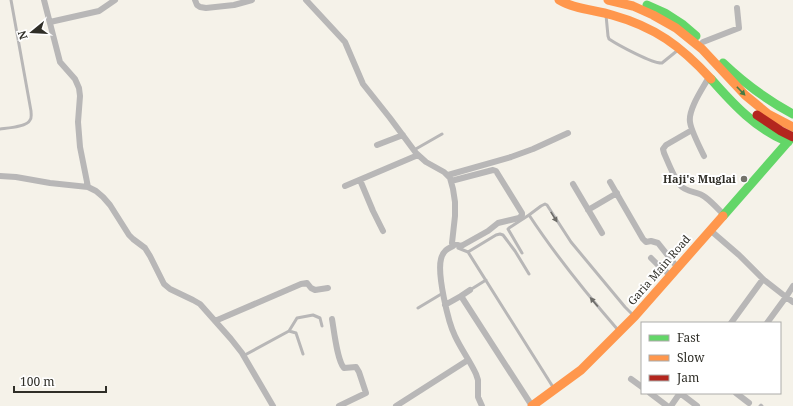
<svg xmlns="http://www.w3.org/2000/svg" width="793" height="406" font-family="'Noto Serif',serif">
<rect width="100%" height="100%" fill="#f5f2e9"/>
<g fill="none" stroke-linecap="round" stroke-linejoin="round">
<path stroke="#b8b7b7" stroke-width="3" d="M606,15l2,21 1,3c9,6 44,25 53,24l16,-13
M0,129c7,-1 27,-2 30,-9 2,-2 1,-6 1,-9l-20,-111
M414,150l28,-16
M458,248l10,4 85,135
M468,252l28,-17 4,-1 3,1 12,16 14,23
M522,253l-14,-24 1,-1 20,-13
M470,290l16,-10
M418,308l25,-15
M618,330c-32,-37 -62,-74 -89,-115l12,-9 4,-2 2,1 24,37 54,65 8,8
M289,331l8,-13 16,-3 7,3 2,8
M243,356l46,-25 7,2 7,21
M760,406l1,-1 1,1"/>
<path stroke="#b8b7b7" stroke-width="6" d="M44,0l16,62 15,17 4,9 1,8 -2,26 2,25 8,40 8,4 7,6 7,8 19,30 4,4 12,9 5,8 14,28 6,5 23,11 7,4 31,35 11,14 31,53
M195,0l2,5 3,2 6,1 28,-3 18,-5
M306,0l39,42 18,42 27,34 26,35 10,9 18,10 6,6 3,11 2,13v14l-3,27 1,3c-6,3 -10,5 -12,13 -4,15 7,63 14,77 6,13 15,25 21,38l2,6v17l4,9
M50,22l49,-11 16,-11
M703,42l36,-14 -2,-20
M692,130l-26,15 -3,4 1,4c4,9 10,25 16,32 6,8 18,6 25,12 7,5 13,12 19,18
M377,145l26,-10
M704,156c-4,-8 -13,-26 -14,-34 -2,-13 13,-34 19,-45
M448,175l63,-18 22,-8 35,-16
M0,176l16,1 34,6 38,4
M360,180l13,31 10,20
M451,181l42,-11 3,1 26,42v2l-3,3 -21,5 -10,8 -25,14 -2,1 -9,-3
M610,182l33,57 3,3 5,-1 7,2 19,24
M573,184l29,49
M345,186l73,-31
M588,210l29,-17
M710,230l29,25 24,24 23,18 7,-11
M651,258l6,6 13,11
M461,296l9,-6
M445,305l16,-9 71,110
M332,319c2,11 5,41 12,49l12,-1 3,5 7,21 -27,13
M215,321l86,-37 6,-1 4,5 4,2 13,-2
M731,323l32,-44
M767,323l19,-26 7,5
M631,379l11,8
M650,393l17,13
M680,393l17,13
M736,393l13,10
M396,406l72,-46
M671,406l9,-13"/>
<path stroke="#63d668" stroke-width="9" d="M647,5l18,8 17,11 14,12
M723,63c21,20 44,37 70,51
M711,79c22,25 45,50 77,63
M723,216l70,-80"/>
<path stroke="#ff974d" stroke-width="9" d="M559,0c15,9 36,10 53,15 43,12 69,31 99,64
M608,0l25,6 20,9 23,13 26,21 43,46 23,19 25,13
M532,406l49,-36 54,-54 88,-100"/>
<path stroke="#b3261e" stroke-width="9" d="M757,115l24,16 12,6"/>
</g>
<defs><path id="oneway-solid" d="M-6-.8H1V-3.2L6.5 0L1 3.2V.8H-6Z"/></defs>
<use fill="#467a44" href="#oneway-solid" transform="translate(741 91) rotate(46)"/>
<g fill="#6d6c68">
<use href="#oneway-solid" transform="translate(554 217) rotate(58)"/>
<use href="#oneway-solid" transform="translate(594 302) rotate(-130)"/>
</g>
<circle fill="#74736b" stroke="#fff" stroke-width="1.5" cx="744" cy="179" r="4"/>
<g text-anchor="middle" stroke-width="4" stroke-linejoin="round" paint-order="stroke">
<g font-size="11" font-weight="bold" fill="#2f2e27" stroke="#fff" text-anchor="end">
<text x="736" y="183">Haji's Muglai</text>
</g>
<g font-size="11" fill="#2f2e27" stroke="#fff">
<text transform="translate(659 270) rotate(-49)" y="4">Garia Main Road</text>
</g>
</g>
<rect x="641" y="322" width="140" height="72" fill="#ffffff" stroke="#acaba9"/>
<rect x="649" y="335" width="20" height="6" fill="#63d668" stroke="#acaba9"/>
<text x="677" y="342" font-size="12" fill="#2f2e27">Fast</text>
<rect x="649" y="355" width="20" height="6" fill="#ff974d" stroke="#acaba9"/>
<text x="677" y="362" font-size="12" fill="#2f2e27">Slow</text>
<rect x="649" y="375" width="20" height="6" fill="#b3261e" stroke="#acaba9"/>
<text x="677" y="382" font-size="12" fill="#2f2e27">Jam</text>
<g transform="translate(32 32) rotate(252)" stroke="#ffffff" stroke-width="3" paint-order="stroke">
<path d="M0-3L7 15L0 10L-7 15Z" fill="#2f2e27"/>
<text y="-6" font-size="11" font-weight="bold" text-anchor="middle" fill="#2f2e27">N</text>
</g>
<path d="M14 386v6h92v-6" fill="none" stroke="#2f2e27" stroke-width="2"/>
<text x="20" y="386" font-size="12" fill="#2f2e27" stroke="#ffffff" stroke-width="3" paint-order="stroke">100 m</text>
</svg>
